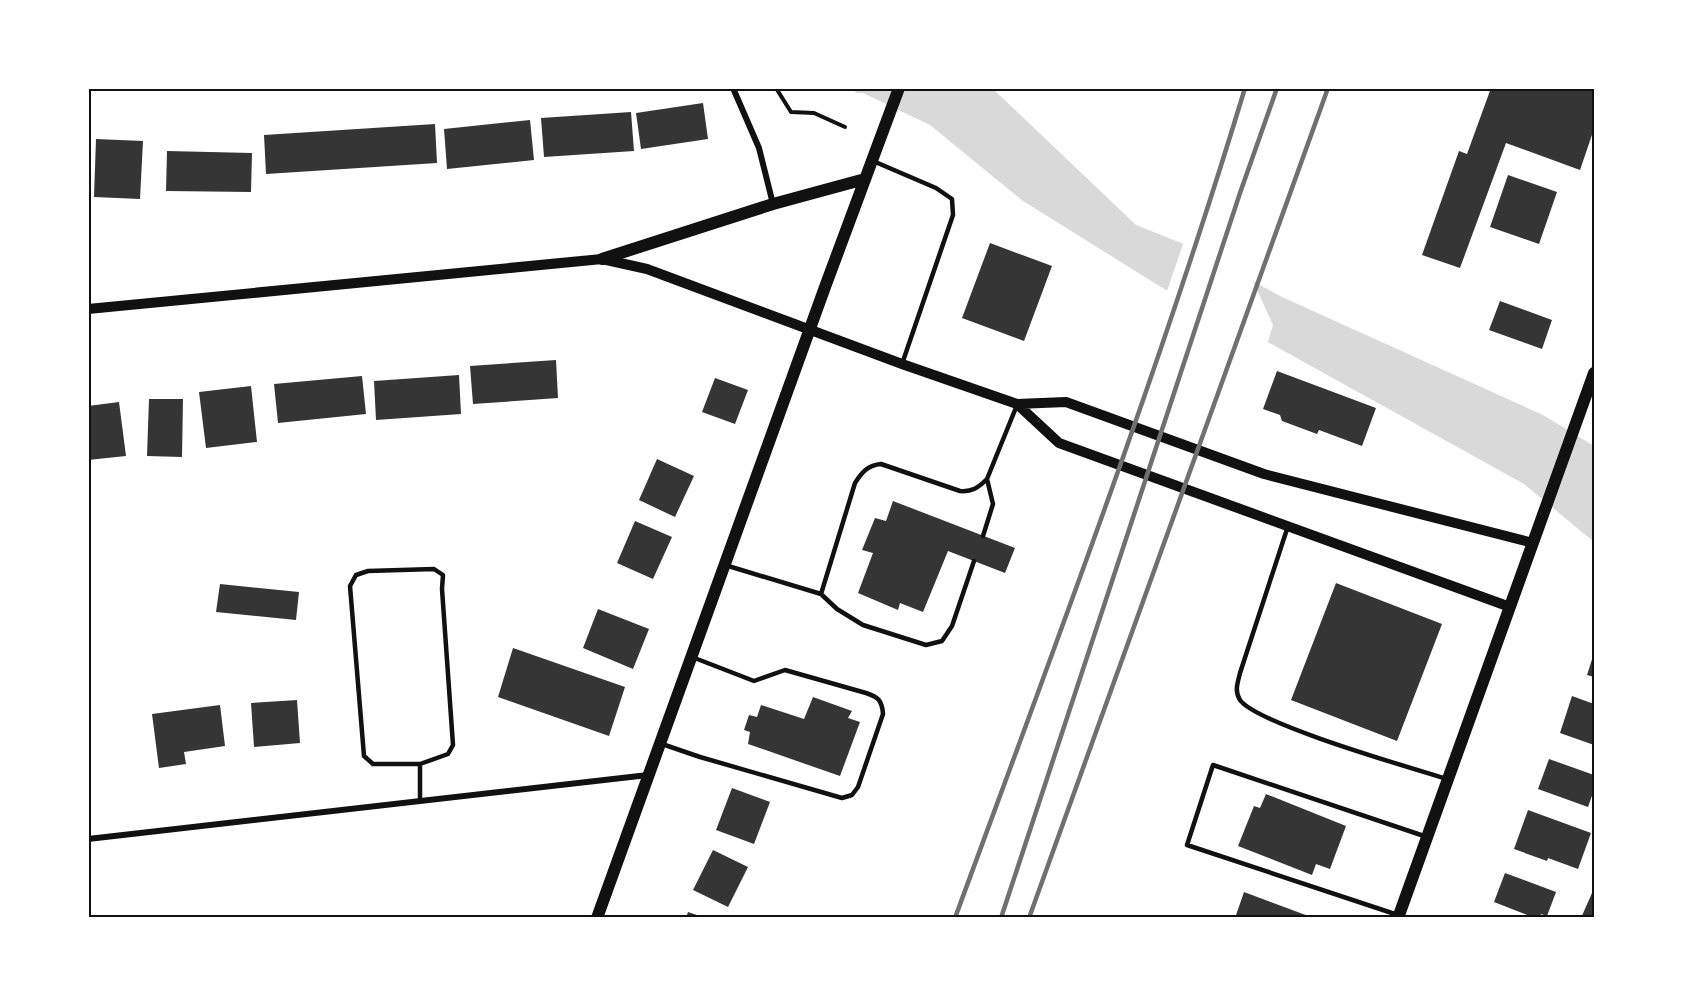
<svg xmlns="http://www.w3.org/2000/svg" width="1683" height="1006" font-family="'DM Sans',sans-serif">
<rect width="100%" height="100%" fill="#fff"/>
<path fill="#d9d9d9" d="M851,89h142l143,136 50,20 96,52 261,118 51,31v96l-70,-58 -260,-144 -95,-48 -146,-91 -93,-76 -67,-32h-6z"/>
<path fill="#fff" d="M1184,241l67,36 22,48 -6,20 -101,-51z"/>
<path fill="#353535" d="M1491,88h103v41l-14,41 -74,-27 -46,125 -38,-13 37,-104 8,3z
M703,103l5,36 -67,10 -5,-36z
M631,112l3,39 -90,6 -3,-39z
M530,120l4,40 -87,9 -3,-40z
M435,124l2,39 -171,11 -2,-39z
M96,139l47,2 -3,58 -46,-2z
M167,151l85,2 -1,39 -85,-1z
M1508,175l49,17 -18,52 -49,-17z
M990,243l62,23 -28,75 -62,-23z
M1500,301l52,19 -10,29 -53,-19z
M556,360l2,38 -85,6 -3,-38z
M1277,371l99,37 -14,38 -43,-16 -2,4 -35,-13 -2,-6 -17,-6z
M459,375l2,39 -85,6 -2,-39z
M362,376l4,38 -88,9 -4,-39z
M715,378l33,12 -13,34 -33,-12z
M251,386l6,56 -51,6 -7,-56z
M149,399h34l-1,58 -35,-1z
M119,402l7,54 -38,4v-54z
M657,459l37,17 -19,41 -36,-17z
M893,501l122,47 -10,25 -57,-22 -25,61 -23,-9 -2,7 -40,-17 15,-40 -11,-3 13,-32 11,3z
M635,521l37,16 -19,42 -36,-16z
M1336,583l106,41 -45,117 -106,-41z
M220,584l79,8 -3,28 -80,-8z
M598,609l51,20 -16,40 -50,-21z
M513,648l112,39 -16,49 -111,-39z
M1594,653v24l-7,-2z
M1572,696l22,8v41l-34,-12z
M813,697l39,14 -4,7 12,4 -20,54 -92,-32 2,-12 -6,-2 5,-15 8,2 4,-12 43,14z
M297,700l3,43 -46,4 -3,-44z
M220,705l5,41 -41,6 2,12 -27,4 -7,-54z
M1549,759l45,16v15l-6,17 -50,-18z
M732,788l38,14 -16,42 -38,-14z
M1266,794l80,32 -16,43 -14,-5 -4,11 -74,-29 16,-40 6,2z
M1528,810l63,23 -13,36 -30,-11 -1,3 -33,-12z
M713,850l35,17 -20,40 -35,-17z
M1505,873l51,19 -9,24 -6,-2 -1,4h-5l-41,-16z
M1244,892l67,25v1h-76z
M1592,893l2,1v24h-13z
M688,912l15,5v1h-17z"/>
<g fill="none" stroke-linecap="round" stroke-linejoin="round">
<path stroke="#111" stroke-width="4" d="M776,88l15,24 23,1 31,14"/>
<path stroke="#111" stroke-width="4.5" d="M873,161l63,27 16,11 1,16 -51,149
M1288,526l-48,147c-2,9 -6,18 0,27 17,24 172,68 207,79
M983,536l10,-32 -6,-25
M725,565l96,29 16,15 26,16 63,20 16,-4 10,-15 22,-65
M821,594l34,-111c7,-11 13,-18 26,-19l79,27c12,1 18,-3 27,-12l30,-74
M662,744l38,13 142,41 10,-3 6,-8 25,-73c-1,-14 -5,-17 -17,-21l-81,-23 -31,11 -62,-24
M420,764l28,-10 5,-9 -11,-156 1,-14 -9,-6 -66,2 -12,4 -6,11 14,170 9,8h47v37
M1398,915l-211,-70 26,-80 214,72"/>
<path stroke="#111" stroke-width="6" d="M733,88l26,60 14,56
M88,839l560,-64"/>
<path stroke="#111" stroke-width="10" d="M88,309l514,-50 45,10 255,95 115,40 49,-2 198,72 269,69
M1017,404l42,39 451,164"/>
<path stroke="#111" stroke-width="12" d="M602,259l171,-55 92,-25
M597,918l228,-631 74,-199
M1398,918l196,-545"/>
<path stroke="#707070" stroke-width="4.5" d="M955,918c101,-275 205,-549 290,-830
M1001,918l239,-725 37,-105
M1029,918l299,-830"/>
</g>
<rect width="1683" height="1006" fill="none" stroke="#ffffff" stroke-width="180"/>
<rect x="90" y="90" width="1503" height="826" fill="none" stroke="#111" stroke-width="2"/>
</svg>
